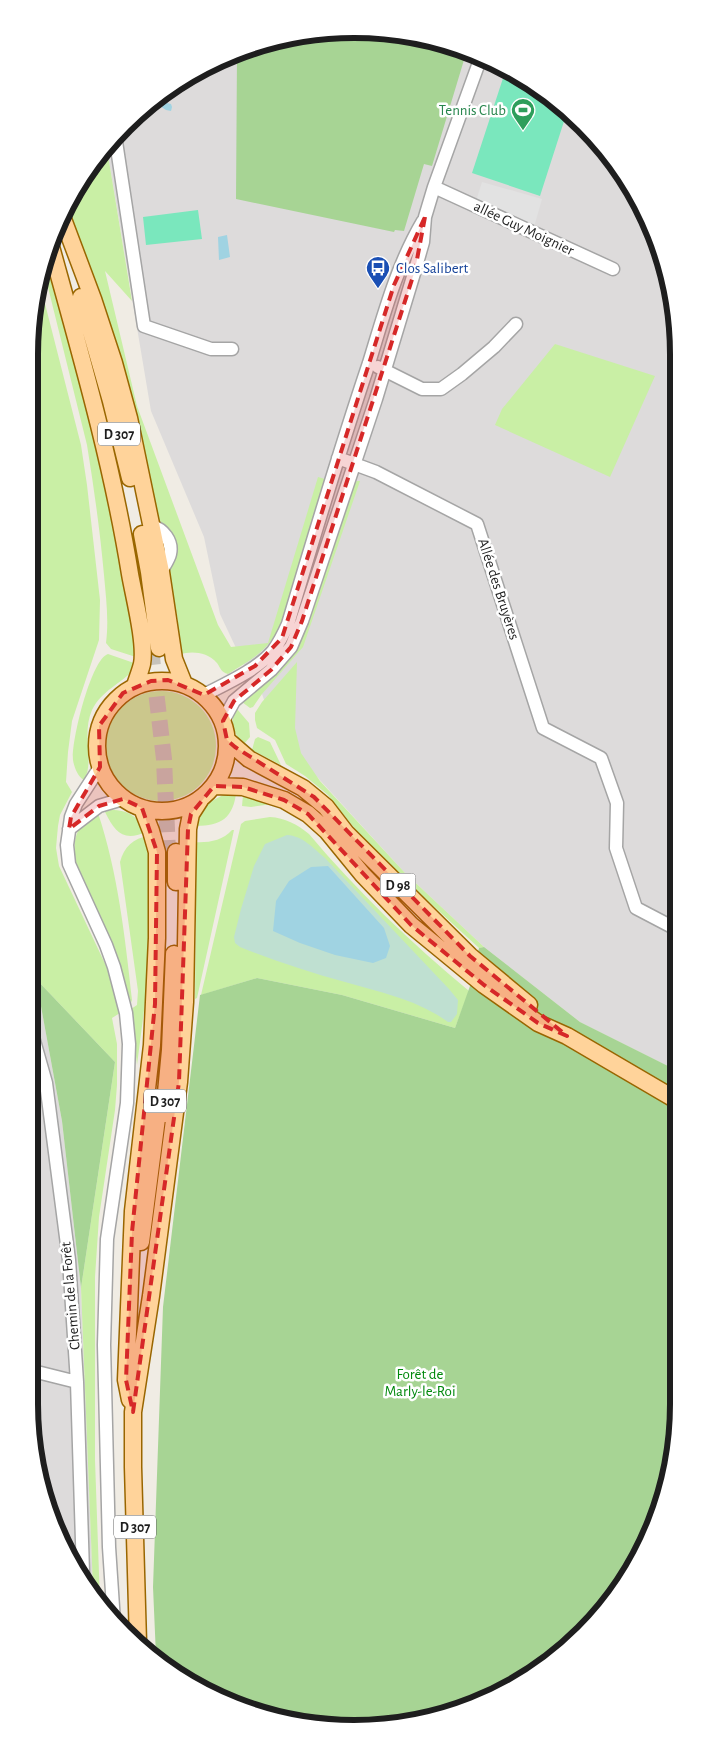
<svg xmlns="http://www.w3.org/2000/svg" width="708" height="1758" font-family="'Alegreya Sans',sans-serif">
<rect width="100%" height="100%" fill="#f0ece4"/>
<path fill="#dddbdb" d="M332,29l126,17 76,37 65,57 55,89 22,82 2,760 -98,-49 -96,-75 -79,-74 -130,-142 -13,-37 -18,-29 -24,-51 -16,-77 -53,-126 -43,-256v-12l1,-3 101,-78z
M35,317l25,89 -24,573 26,142 19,167 12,301 -47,-80 -17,-105v-1050z"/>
<path fill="#c9efa5" d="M108,143v12l24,146 -27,-30 32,135 81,219 13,22 37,-4 50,-166 7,2 -42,139c-12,31 -27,39 -55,56 -7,-2 -7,-5 -11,-11 -10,-11 -24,-12 -37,-9l-4,-24 2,-10 -24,-113 -85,-298z
M46,251c34,126 65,253 86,381l5,1 2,25 -28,-9 -5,-6c3,-23 0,-45 -2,-68 -4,-44 -10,-87 -17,-130l-44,-178z
M40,284l41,161 6,40 13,115 -1,40 -27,81 -4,31 -2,30 6,10 -12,23 -2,11 -2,22 3,18 49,104 12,43 -8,5 5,26v41l-2,25 -16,107 -4,60v183l5,142 -7,-13 -12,-301 34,-226 -79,-83 -7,-11v-614z
M555,344l100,32 -45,101 -115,-52 7,-16z
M357,481h3l-57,166 -41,47 -9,13 -3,1 -8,-6 48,-45 64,-173z
M108,654l26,9v6c-13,15 -32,21 -42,41 -11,25 3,52 -8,70 -6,-3 -10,-13 -11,-20 -2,-18 18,-101 35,-106z
M297,662l-2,66 6,25 19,28 85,92 79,74 -5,1 -88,-81 -35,-37 -28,-35 -23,-19 -19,-12 -11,-24 -18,-12 -2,-8v-7l7,-11z
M106 746a55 55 0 1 1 110 0a55 55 0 1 1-110 0Z
M237,709l12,14 1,14 -6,7c-10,-8 -16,-25 -7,-35z
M258,737l12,5 11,23 -29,-15 3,-11z
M225,794h11c-4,28 -19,32 -44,32l14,-22z
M243,795l29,9 -21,3 -9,-1z
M111,810c18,0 27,7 35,22 -23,10 -31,0 -41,-20z
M98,813c20,60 27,124 34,187l-1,3 -15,-50 -40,-87c-3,-14 -3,-33 8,-44 4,-4 10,-6 14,-9z
M270,817c15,1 27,7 39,17 48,57 102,109 160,157l-14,37 -113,-33 -85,-17 -56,17 40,-171 4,-3z
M232,830h2l-37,168 -2,1 1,-113h-3v-44c15,1 29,-1 39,-12z
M149,836l2,41h-3l1,51 -3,67 -9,70 -6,-56 6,-4 1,-14 -18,-129c4,-15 13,-24 29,-26z"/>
<path fill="#a7d494" d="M332,29l126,17 9,4 -35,116 -8,-2 -20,67 -9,-1 -1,2 -158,-33 1,-144z
M484,947l96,75 98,49 1,333 -17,104 -50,94 -95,84 -100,37 -106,3 -119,-40 -36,-30 -3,-69 10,-280 37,-312 57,-17 85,17 113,33 15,-42 9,-38z
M36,979l79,83 -34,226 -19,-167z"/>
<path fill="#bfe0d1" d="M287,835c16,1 26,13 38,23l124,131 9,11 -1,14 -6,8h-3c-30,-22 -68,-30 -103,-40 -36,-10 -70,-21 -105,-35l-5,-4 -1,-6 7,-28 13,-43 11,-22z"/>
<path fill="#7ae7bd" d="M506,69l28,14 33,29 -27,84 -68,-23z
M198,210l4,29 -56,6 -3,-28z"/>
<path fill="#e2e2e2" d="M482,182l60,17 -8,28 -58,-26z"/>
<path fill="#a0d3e2" d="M159,101l12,3 1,3 -1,4 -5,-1 -6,-4 -9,2z
M227,235l3,22 -11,3 -1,-23z
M328,866l56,62 6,18 -4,12 -13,5 -38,-8 -35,-12 -27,-12 3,-30 13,-20 22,-14z"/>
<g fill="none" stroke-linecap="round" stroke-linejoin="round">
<path stroke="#c6c3bc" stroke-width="16" stroke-dasharray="16 8" stroke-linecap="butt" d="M151,649l13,110 4,94"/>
<g stroke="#a5a5a5" stroke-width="15">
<path id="minor" d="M115,135l29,191 67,23h21
M434,187l179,82
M378,367l44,22h19l21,-15 32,-27 22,-23
M338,458l38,14 101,52 66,204 58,30 16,45 -1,45 20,60 42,22
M152,526c11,3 21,15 18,28 -1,5 -6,12 -9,18
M204,695c21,-11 53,-25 69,-44 6,-8 11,-18 15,-27 26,-88 52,-175 81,-261 15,-49 28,-98 54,-142
M223,721l11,-20 37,-31 20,-23 11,-26 74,-222 39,-129 8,-28 2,-25 9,-30 47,-130
M100,767l-24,37 -5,13 -4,28 2,19 37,81 8,22 12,46 3,31 -2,59 -20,136 -3,106 5,202 5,75
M69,829l30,-23 24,-7
M29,1023l17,60 23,177 8,122 6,191
M29,1370l48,12"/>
</g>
<g stroke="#960" stroke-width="19">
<path id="major" d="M63,219l30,80 21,64 15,55 32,154 13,87 10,25
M50,243c30,109 62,219 80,331 4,23 16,69 12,90 -2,8 -5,15 -7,22
M81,297l30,104 19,77
M142,534l7,38 10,76
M97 746a65 65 0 1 1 130 0a65 65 0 1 1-130 0Z
M227,740l22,19 54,29 11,9 12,10 20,26 124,123 59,49
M214,786l29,1 41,13 24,14 19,17 36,44 48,50 73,60 54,38 29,13 111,65
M176,882v-30
M164,1114l6,-64 4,-96
M141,1242l18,-139
M130,1400l-4,-20 7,-169 19,-166 5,-107v-86l-6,-21 -9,-23
M138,1642l-5,-175v-55l18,-116 28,-214 6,-80 3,-173 3,-15 9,-14"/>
</g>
<use href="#minor" stroke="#fff" stroke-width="12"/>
<use href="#major" stroke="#ffd39a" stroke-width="16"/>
</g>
<path fill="#d62828" fill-opacity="0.2" stroke="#d62828" stroke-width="4" stroke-dasharray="10 6" stroke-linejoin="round" d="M425,217l-10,53 -113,351 -11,26 -20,23 -37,31 -11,20 4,19 8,7 79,50 156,159 97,80 -29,-13 -54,-38 -73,-60 -103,-111 -24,-14 -41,-13 -29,-1 -23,28 -3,15 -9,253 -46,330 -7,-32 6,-148 23,-228 2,-152 -15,-44 -19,-9 -24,7 -30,23 2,-12 29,-50 -1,-41 24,-33 28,-12 17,-1 36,15 51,-29 27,-28 112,-353z"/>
<defs>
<g id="stadium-pin" transform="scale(1.25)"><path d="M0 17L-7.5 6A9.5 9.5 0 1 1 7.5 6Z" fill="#2e9e5b" stroke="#fff"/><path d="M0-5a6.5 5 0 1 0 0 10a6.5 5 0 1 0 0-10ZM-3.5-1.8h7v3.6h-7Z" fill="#fff"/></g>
<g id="bus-pin" transform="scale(1.25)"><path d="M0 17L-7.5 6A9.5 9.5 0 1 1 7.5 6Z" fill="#1a4fb4" stroke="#fff"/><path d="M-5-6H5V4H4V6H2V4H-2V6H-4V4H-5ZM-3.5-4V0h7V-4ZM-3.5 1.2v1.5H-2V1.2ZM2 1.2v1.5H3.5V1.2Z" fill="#fff"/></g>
</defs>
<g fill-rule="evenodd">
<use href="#stadium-pin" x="523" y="110"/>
<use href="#bus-pin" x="378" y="268"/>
</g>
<g text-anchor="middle" stroke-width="5" stroke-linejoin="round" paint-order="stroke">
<g fill="#fff" stroke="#626262" stroke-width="1">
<rect x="98" y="422.5" width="42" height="23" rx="4"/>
<rect x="380.5" y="873.5" width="35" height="23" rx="4"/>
<rect x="144" y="1089.5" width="42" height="23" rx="4"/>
<rect x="114" y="1515.5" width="42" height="23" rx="4"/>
</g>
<g font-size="14" font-weight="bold" fill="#1e1e1e">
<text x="119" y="439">D 307</text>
<text x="398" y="890">D 98</text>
<text x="165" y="1106">D 307</text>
<text x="135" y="1532">D 307</text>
</g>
<g font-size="15" fill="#27864d" stroke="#fff" text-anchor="end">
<text x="506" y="115">Tennis Club</text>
</g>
<g font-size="15" fill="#1e1e1e" stroke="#fff">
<text transform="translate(524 228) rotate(25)" y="5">allée Guy Moignier</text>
<text transform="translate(499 589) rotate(72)" y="5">Allée des Bruyères</text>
<text transform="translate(70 1296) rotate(-95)" y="5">Chemin de la Forêt</text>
</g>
<g font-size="15" fill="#164399" stroke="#fff" text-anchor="start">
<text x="396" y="273">Clos Salibert</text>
</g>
<g font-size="15" fill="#01880c" stroke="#fff">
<text x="420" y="1379">Forêt de<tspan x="420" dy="17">Marly-le-Roi</tspan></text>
</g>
</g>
<path d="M0 0H708V1758H0ZM354 38H354A316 316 0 0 1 670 354V1404A316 316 0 0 1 354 1720H354A316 316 0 0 1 38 1404V354A316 316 0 0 1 354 38Z" fill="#fff" fill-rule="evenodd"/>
<path fill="none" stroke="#1e1e1e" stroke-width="6" d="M354 38H354A316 316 0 0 1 670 354V1404A316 316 0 0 1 354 1720H354A316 316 0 0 1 38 1404V354A316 316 0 0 1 354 38Z"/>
</svg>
